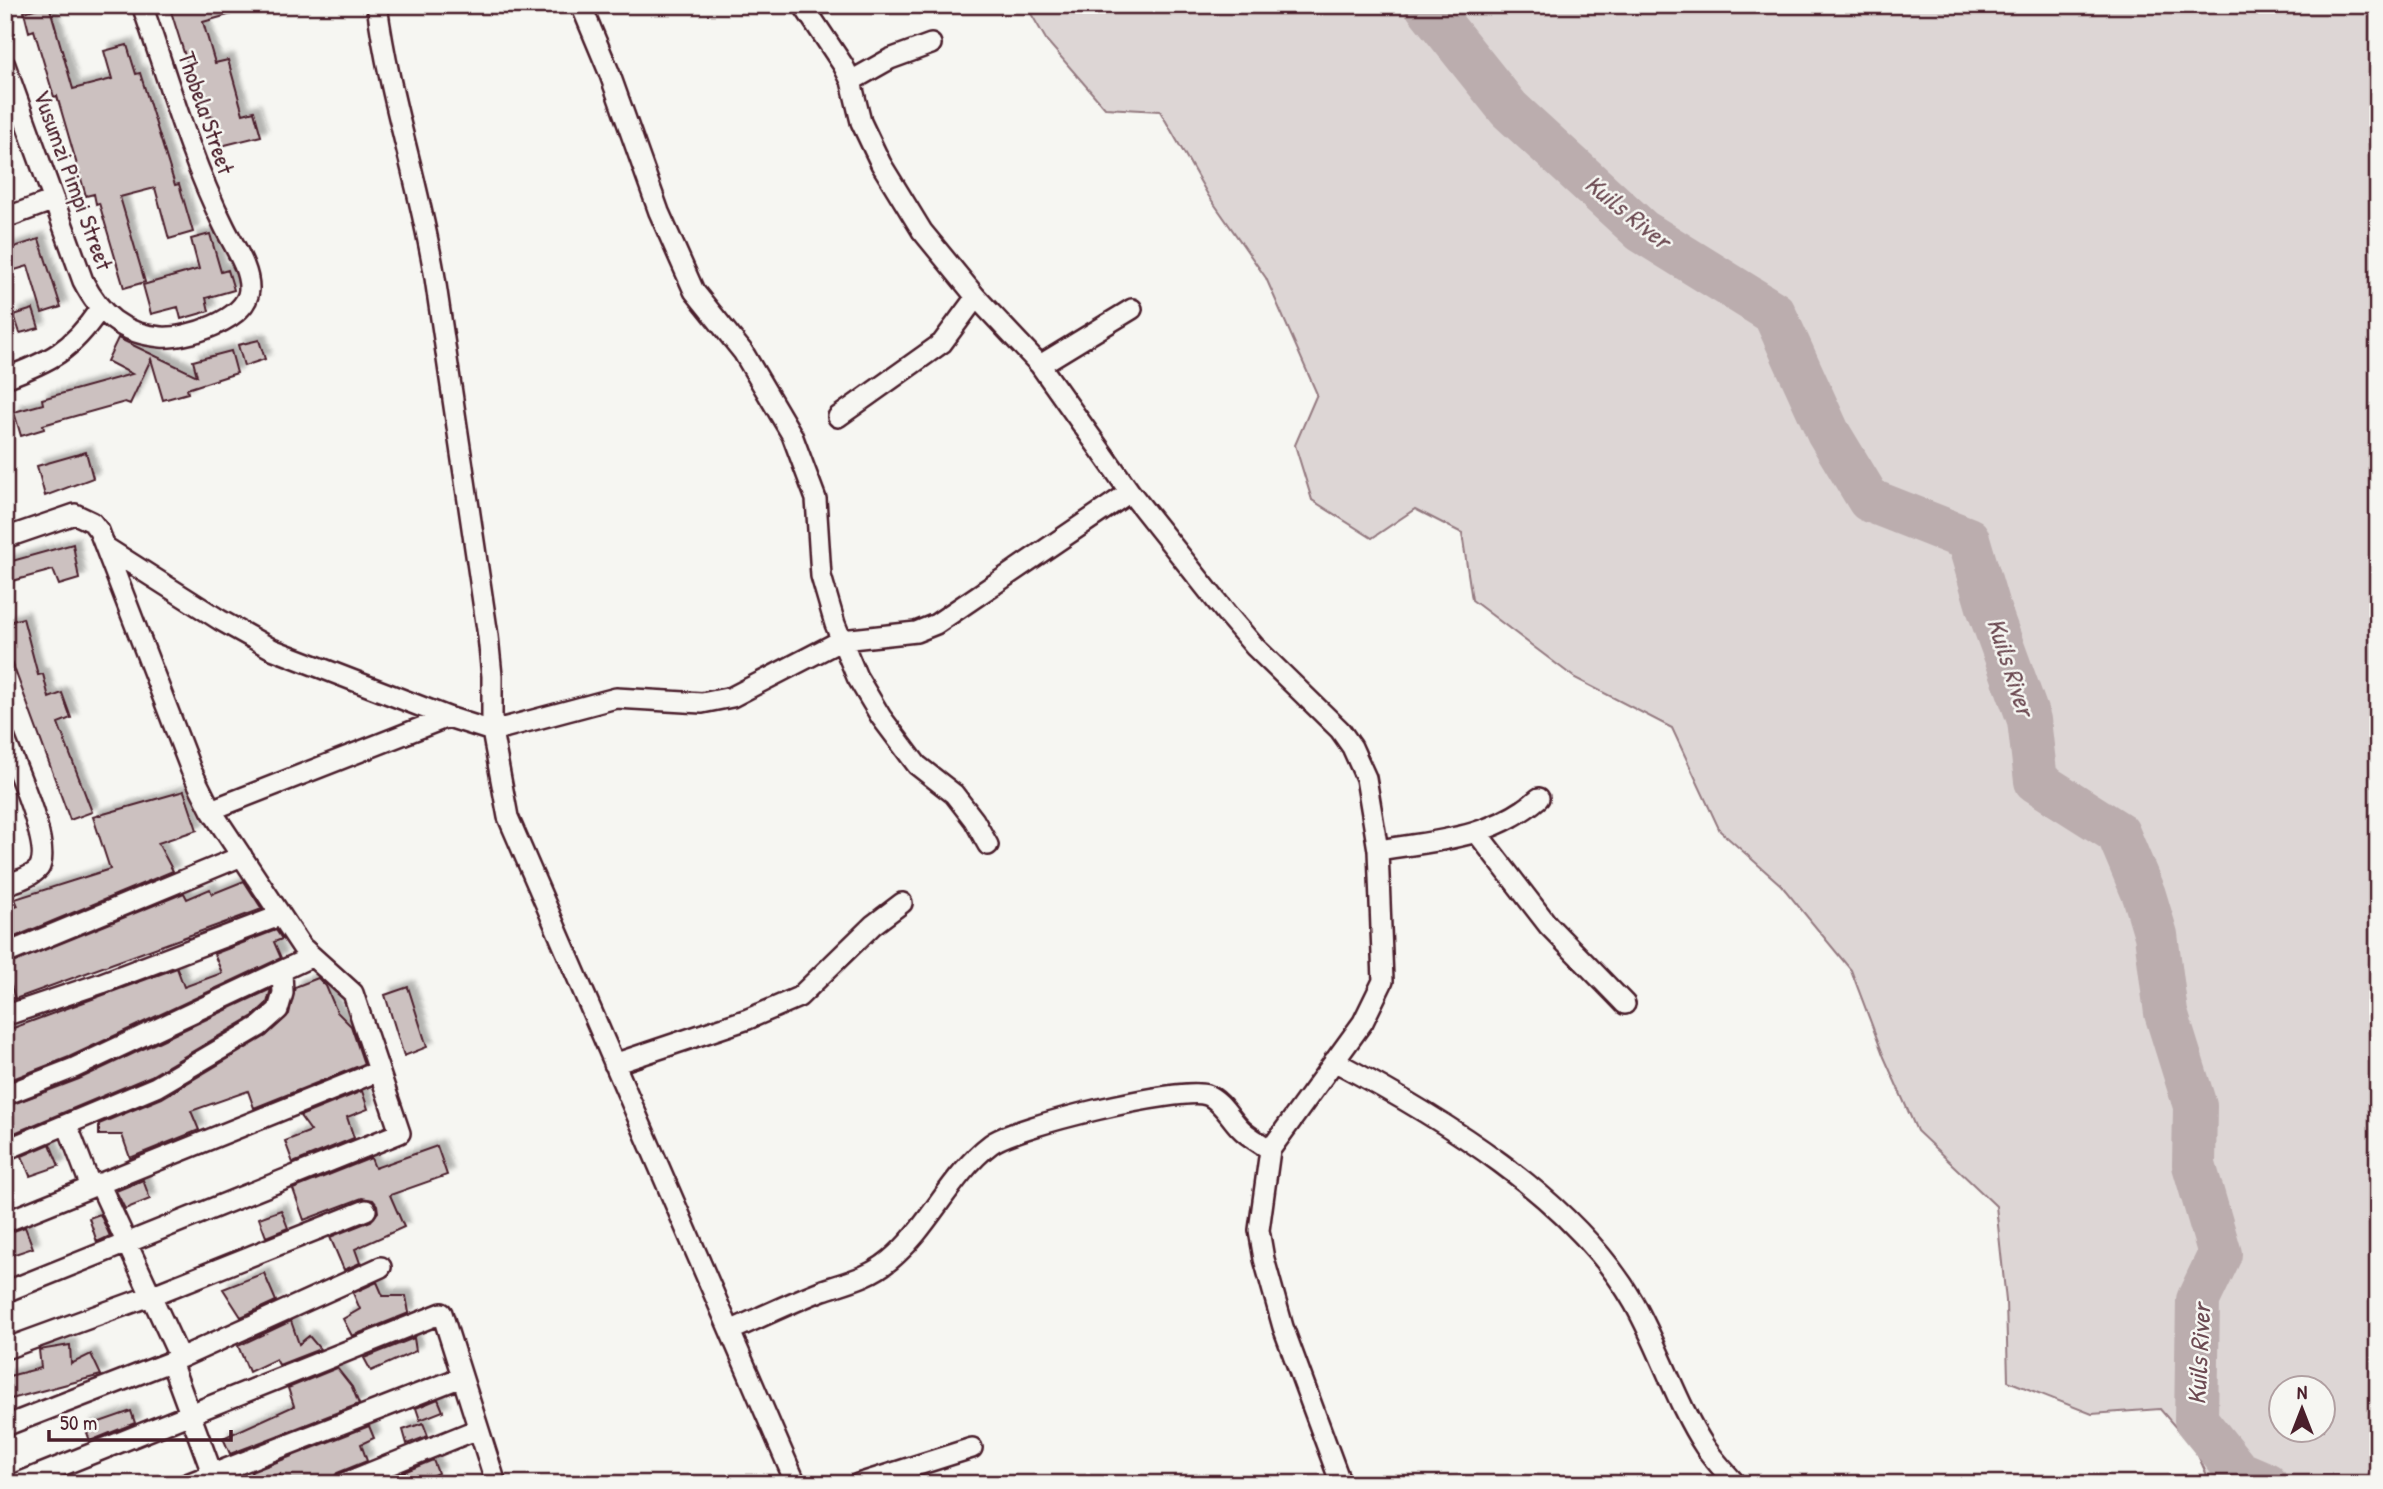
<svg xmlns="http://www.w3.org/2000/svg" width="2383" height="1489" font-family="'Patrick Hand',sans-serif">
<defs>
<filter id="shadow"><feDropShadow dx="6" dy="-6" stdDeviation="2" flood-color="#0004"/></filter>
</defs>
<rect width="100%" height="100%" fill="#f6f6f2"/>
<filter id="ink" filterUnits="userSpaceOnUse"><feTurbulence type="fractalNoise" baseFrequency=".0143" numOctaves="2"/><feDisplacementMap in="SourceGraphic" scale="14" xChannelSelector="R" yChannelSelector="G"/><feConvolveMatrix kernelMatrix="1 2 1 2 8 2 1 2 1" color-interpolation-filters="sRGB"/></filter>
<g filter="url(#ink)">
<path fill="#ddd6d5" stroke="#947a80" stroke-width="2" fill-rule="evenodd" d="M1026,5h1352v1479h-167l-15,-33 -36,-42 -68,5 -84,-33 -2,-80 -10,-95 -79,-75 -33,-74 -33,-87 -70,-85 -61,-54 -48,-103 -97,-50 -103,-78 -10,-67 -47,-24 -43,29 -60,-38 -17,-55 22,-51 -51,-116 -58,-83 -48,-84 -55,-3 -58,-67zM2282,1388h42v42h-42z"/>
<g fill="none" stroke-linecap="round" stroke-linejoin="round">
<path stroke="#bbadae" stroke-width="44" d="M1426,5l83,104 133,122 132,82 54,119 41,68 99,39 20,68 41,113 7,61 82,52 26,62 12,40 10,78 29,93 -1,59 26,89 -22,46 -2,120 42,52 28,12"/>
</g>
<path fill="#ccc1c0" stroke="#4a1f2b" stroke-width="2" filter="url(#shadow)" d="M49,5l24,84 39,-10 -8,-28 23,-6 9,29 4,-1 35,112 4,-1 14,48 -24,7 -14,-51 -35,9 25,85 -21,6 -25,-85 -3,1 -2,-10 -8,2 -29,-100 -3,1 -20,-67 -5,2 -5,-20z
M169,5h72l1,6 -39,11 12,41 13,-3 15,54 11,-3 7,25 -40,10 -8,-30 -7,1 -7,-27 -3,1z
M210,234l11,38 7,-2 6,20 -28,8 3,13 -28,8 -3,-12 -27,7 -8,-29 56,-16 -8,-30z
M39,239l22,68 -19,6 -14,-47 -23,7v-23z
M33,309l6,19 -19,5 -6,-18z
M118,338l79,38 -4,-15 38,-10 6,22 -50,16 1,4 -25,7 -12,-41 -21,45 -5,-2 -82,23 1,4 -23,7 -7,-24 29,-8 -1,-5 90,-25 -25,-13z
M259,340l6,19 -21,7 -6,-21z
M86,452l7,26 -48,18 -8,-30z
M73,544l6,35 -20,6 -6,-15 -48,13v-20z
M23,618l15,57 5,-1 6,24 13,-5 9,25 -13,5 34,89 -22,8 -65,-177v-20z
M184,791l13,39 -39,13 15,28 -168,70v-31l13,-4 -3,-7 95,-30 -17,-52z
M244,881l18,28 -247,90 -10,-33 179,-73 3,6 23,-10 2,5z
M276,930l6,9 -8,3 7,16 -212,99 -64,25v-51l172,-63 7,19 38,-14 -8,-19z
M318,978l8,8 11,26 14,14 13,38 -110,44 -6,-17 -57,20 8,19 -69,28 -8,-23h-23v-11l63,-26 104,-62 23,-22 6,-27z
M408,987l19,60 -23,9 -19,-61z
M271,989l-4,14 -14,13 -102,60 -139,58 -7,-27 74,-28z
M362,1091l6,18 -21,8 7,21 -61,25 -8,-22 26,-10 -11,-15z
M50,1144l9,22 -29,10 -8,-20z
M437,1146l10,29 -57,20 14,32 -49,22 5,14 -16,7 -14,-33 41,-16 7,-9 -1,-7 -4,-5 -11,-2 -58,22 -11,-31 78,-31 4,10z
M143,1180l7,19 -25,10 -9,-18z
M281,1210l7,18 -22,9 -7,-19z
M100,1214l10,22 -13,6 -8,-24z
M25,1227l8,21 -21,7 -7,-21z
M264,1273l12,28 -35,16 -18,-28z
M377,1282l6,14h23l3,17 -57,23 -9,-17 17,-10 -7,-16z
M291,1321l8,23 10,-8 11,13 -41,16 -3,-6 -27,13 -11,-26z
M414,1338l2,13 -45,20 -7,-13z
M70,1345l1,19 20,-10 10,21 -90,24 -6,-22 36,-9 -2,-18z
M337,1368l15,19 7,17 -129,50 -7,-16 71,-32 -6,-18z
M438,1399l5,12 -23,9 -4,-12z
M131,1411l4,12 -45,18 -5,-14z
M423,1423l5,13 -21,8 -4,-14z
M369,1426l5,12 -13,6 6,17 -30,12 -7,11h-39l-1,-5 -9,2 -1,-7 -27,7 -2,-9z
M433,1460l5,13 -9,4 3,7h-57z"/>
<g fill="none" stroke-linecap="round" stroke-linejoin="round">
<g stroke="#4a1f2b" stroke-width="24">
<path id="street" d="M377,5c12,93 43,181 58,273l53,358 4,40v55l16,86 288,667
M581,5l28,67 50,140 35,79 49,61 49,83 24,64 5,77 14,48 22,53 24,40 36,48 37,29 20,26 14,25
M803,5l40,60 8,16 10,41 20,42 41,67 54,66 64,68 90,127 96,121 29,34 85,83 12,17 14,31 12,72 5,131 -20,41 -93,128
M5,65l78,216c17,33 39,53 78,56 25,2 86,-17 88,-47 1,-22 -16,-45 -25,-64 -35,-70 -56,-147 -82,-221
M851,81l39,-22 41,-15
M5,218l49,-18
M1040,365l92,-56
M5,378c46,-17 66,-27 94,-68
M838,417l104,-74 34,-46
M5,538l70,-24 17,8 7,9 92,239 20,40 91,137 51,46 47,140 -395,159
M107,548l113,72 52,29 176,68 44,14 124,-33 86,5 30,-6 110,-57 74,-8 20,-8 194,-132
M5,739c9,24 48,108 34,129 -7,9 -23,13 -34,17
M211,810l237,-93
M1477,833l71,92 77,79
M1378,850c58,-9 115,-12 161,-52
M5,954l237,-98
M13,1013l89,-30 177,-67
M1334,1061c106,56 239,136 300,242 26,46 42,100 71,144 9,13 20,25 31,37
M614,1064l134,-45 51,-22 74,-72 29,-22
M5,1095l69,-27 237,-111
M68,1127l23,60
M5,1150l151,-63 104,-61 18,-16 5,-17 -1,-21
M99,1183l81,175
M5,1222l374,-151
M730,1331c31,-14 62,-29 93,-41 24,-8 47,-13 67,-30 40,-33 60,-85 101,-116 24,-18 189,-58 216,-49 14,5 23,23 33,33 8,9 21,15 30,22l-11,80 5,29 19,68 58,157
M5,1349l148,-54 213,-85
M171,1362l41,111
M5,1426l175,-68 201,-91
M16,1484l426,-171 54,171
M187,1484l275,-107
M342,1484l136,-55
M858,1484l114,-36"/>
</g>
<use href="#street" stroke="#f6f6f2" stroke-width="19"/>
</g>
</g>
<g text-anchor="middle" stroke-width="5" stroke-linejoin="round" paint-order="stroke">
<g font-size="24" fill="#4a1f2b" stroke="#f6f6f2">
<text transform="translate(206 113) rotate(71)" y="8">Thobela Street</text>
<text transform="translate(73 180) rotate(70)" y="8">Vusumzi Pimpi Street</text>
</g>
<g font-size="26" font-style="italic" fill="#6c4a52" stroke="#f6f6f2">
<text transform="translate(1628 212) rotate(39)" y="9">Kuils River</text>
<text transform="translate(2011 667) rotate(72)" y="9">Kuils River</text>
<text transform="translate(2199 1354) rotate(-87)" y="9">Kuils River</text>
</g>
</g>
<rect width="2383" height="1489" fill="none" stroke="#f6f6f2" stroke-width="28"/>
<rect x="14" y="14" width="2355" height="1461" fill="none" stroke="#4a1f2b" stroke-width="2.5" filter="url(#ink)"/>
<g transform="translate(2302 1409)"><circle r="33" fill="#f6f6f2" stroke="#b1a0a2" stroke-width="2"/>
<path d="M0-5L12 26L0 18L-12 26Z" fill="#4a1f2b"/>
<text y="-10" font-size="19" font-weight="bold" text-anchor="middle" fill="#4a1f2b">N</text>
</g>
<path d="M49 1430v10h182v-10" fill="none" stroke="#4a1f2b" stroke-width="3.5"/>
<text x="60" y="1430" font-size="21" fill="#4a1f2b" stroke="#f6f6f2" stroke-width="5" paint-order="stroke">50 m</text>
</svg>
